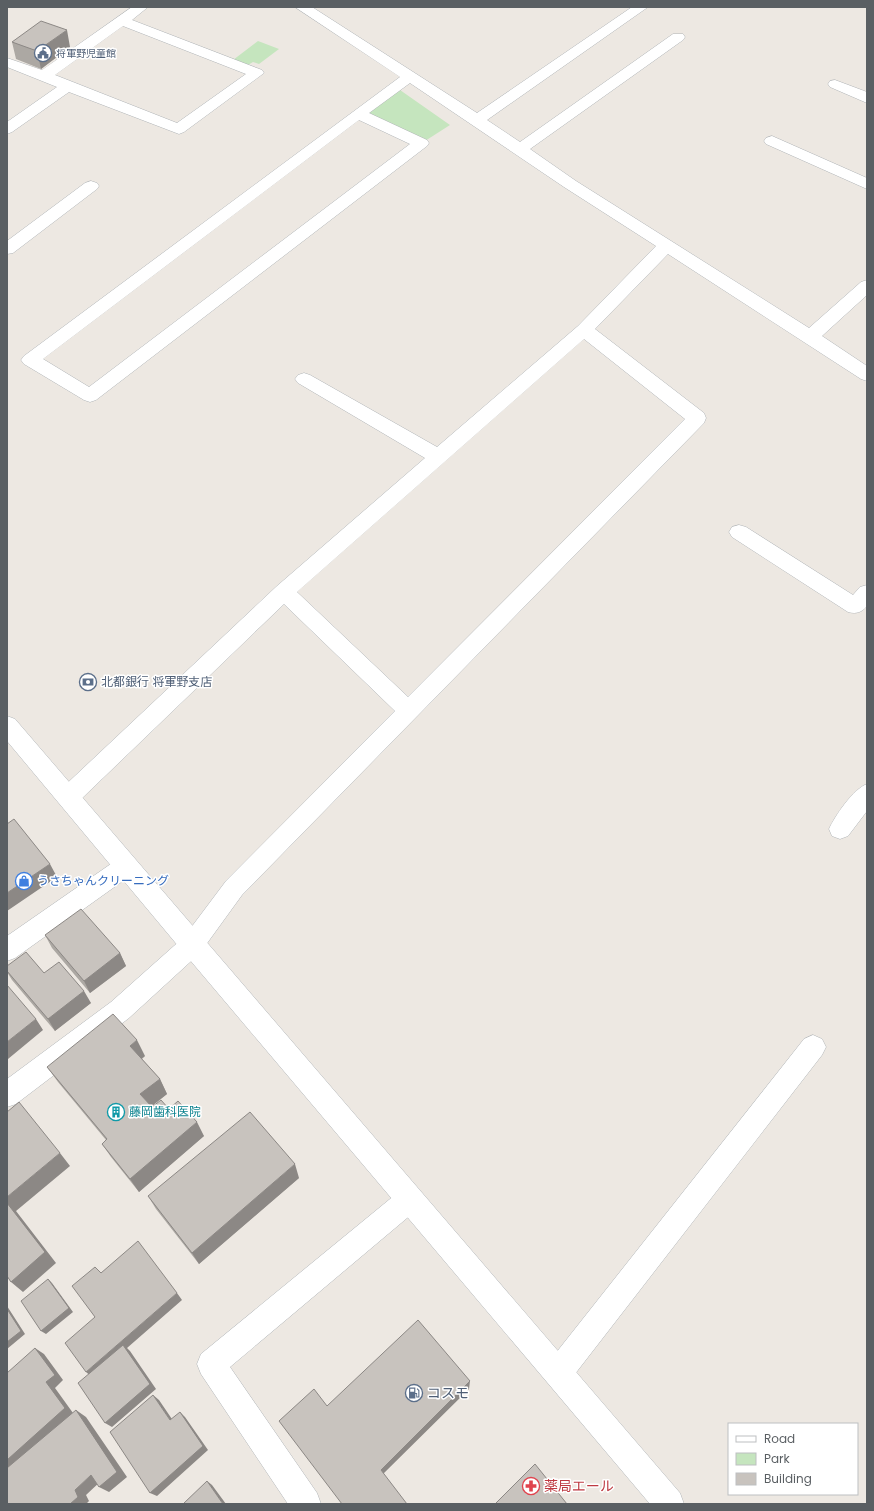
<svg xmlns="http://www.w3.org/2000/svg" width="874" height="1511" font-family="Poppins,'Noto Sans JP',sans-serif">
<rect width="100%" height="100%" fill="#ede8e2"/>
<path fill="#c5e5be" d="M258,41l21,8 -20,15 -6,-2 -5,3 -15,-5z
M400,90l50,35 -25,16 -58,-27z"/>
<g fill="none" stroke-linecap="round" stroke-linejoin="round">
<g stroke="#b0b4b7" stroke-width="1">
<path id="minor" d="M132,7h16l-16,13 130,50 2,3 -80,59 -5,2 -110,-42 -57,40 -5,2v-12l50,-35 -50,-20v-9l35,12zM123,26l123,48 -69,49 -122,-48z
M295,7h17l165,106 155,-106h16l-161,113 33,22 153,-108h10l2,3 -2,3 -153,109 46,32 233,147 52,-46 6,-2v15l-45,41 45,30v15l-6,-2 -193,-125 -73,75 109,84 2,5 -2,5 -462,472 -42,58 -71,65 -113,86 -9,3v-28l104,-77 73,-65 42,-56 169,-170 -111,-107 -208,200 -8,3 -8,-3 -3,-7 3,-7 217,-204 148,-128 -127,-75 -3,-4 3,-4 6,-2 6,2 127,72 141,-121 78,-80 -92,-59 -154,-104 -41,30 58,27 2,3 -2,3 -331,254 -6,2 -6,-2 -60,-36 -3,-4 3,-4 376,-279zM359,120l51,24 -321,243 -46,-28zM584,339l101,80 -277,278 -111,-105z
M835,80l32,12v11l-37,-16 -2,-3 2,-3z
M772,136l95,42v11l-101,-45 -2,-3 2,-3z
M91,181l6,2 2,3 -2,3 -84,64 -6,1v-13l78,-58z
M739,525l7,2 107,68 7,-8 7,-2v21c-6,7 -11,8 -19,6l-116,-75 -3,-5 3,-5z
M867,784v27l-19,25 -8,3 -8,-3 -3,-7c6,-13 24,-40 38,-45z
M126,856l8,3 4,7 -4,7 -119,85 -8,3v-25l111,-77z
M813,1035l9,4 4,8 -4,8 -254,328 -10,4 -10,-4 -4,-10 4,-10 256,-324z
M410,1186l9,4 4,9 -4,9 -189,159 87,126 4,11h-33l-87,-130 -4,-10 4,-10 200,-164z"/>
</g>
<g stroke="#b0b4b7" stroke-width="1">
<path id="tertiary" d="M7,716l8,3 665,774 4,11h-34l-466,-551 -177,-212z"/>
</g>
<use href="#minor" fill="#fff" fill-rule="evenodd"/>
<use href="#tertiary" fill="#fff" fill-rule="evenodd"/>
</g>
<path fill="#aca8a3" d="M12,42l58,5 -29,22 -25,-10z
M45,935l75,18 6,13 -36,27 -38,-45z
M7,966l37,7 47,30 -36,28 -43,-51 -5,-8z
M145,1056l-3,3 18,20 7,15 -16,13h1l17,2 35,27 -65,56 -28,-35 -9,-13 4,-4 -48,-58 -11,-15z
M299,1178l-100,86 -43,-55 -8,-13z"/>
<path fill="#8c8885" d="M67,30l3,17 -29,22 -4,-18z
M50,864l7,13 -50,34v-18z
M120,953l6,13 -36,27 -6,-12z
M84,991l7,12 -36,28 -7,-12z
M36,1019l7,11 -35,29 -1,-1v-16z
M137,1040l8,16 -7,5 -8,-15z
M160,1079l7,15 -19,15 -8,-15z
M197,1122l7,14 -65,56 -9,-13z
M60,1153l10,13 -54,45 40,52 -33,29 -12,-10 -4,-85z
M295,1164l4,14 -100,86 -7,-11z
M48,1279l4,4 21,29 -27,22 -5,-3z
M177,1293l5,7 -55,48 3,3 26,38 -44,38 -7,-4 -12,-45 -7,-6z
M7,1306l18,28 -18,15z
M35,1348l9,6 19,26 -8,8 18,25 -66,59v-12l39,-78z
M470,1381l-1,8 -87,86 -1,-5z
M153,1395l6,5 17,25 -6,-5z
M76,1410l10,7 41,60 -18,15 -10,-5z
M180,1412l5,5 23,33 -51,46 -7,-3z
M91,1475l11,5 -16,15 3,6 -3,3h-16l5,-14z
M207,1481l5,4 14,19h-3z"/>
<path fill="#c8c3be" stroke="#8c8885" d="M41,21l26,9 -30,21 -25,-9z
M14,819l36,45 -43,29v-69z
M81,909l39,44 -36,28 -39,-46z
M26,952l18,21 15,-11 25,29 -36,28 -41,-48v-5z
M7,985l29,34 -29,23z
M113,1014l24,26 -7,6 30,33 -20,15 12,13 9,-7 8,9 9,-8 19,21 -67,57 -28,-35 5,-5 -60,-72z
M19,1102l41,51 -53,44v-85z
M250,1112l45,52 -103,89 -44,-57z
M7,1203l38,49 -34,30 -4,-6z
M138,1241l39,52 -91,79 -21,-29 30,-26 -23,-31 23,-19 6,6z
M48,1279l21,29 -28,23 -20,-30z
M7,1309l14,22 -14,11z
M418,1320l52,61 -89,89 26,34h-65l-63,-83 35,-32 13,17z
M123,1345l27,39 -45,39 -27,-40z
M35,1348l20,27 -9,7 19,26 -58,52v-87z
M153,1395l17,25 10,-8 23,34 -53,47 -40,-61z
M76,1410l41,62 -18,15 -8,-12 -16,15 3,7 -8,7h-63v-36z
M535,1464l32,40h-72z
M207,1481l16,23h-40z"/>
<defs>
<g id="civic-ring" transform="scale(0.9)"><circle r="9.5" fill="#fff" stroke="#5c6f8a" stroke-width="1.5"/><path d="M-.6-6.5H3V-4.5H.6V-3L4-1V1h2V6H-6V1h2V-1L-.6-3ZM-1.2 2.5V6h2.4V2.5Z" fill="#5c6f8a"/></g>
<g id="bank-ring" transform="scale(0.9)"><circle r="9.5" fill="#fff" stroke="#5c6f8a" stroke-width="1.5"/><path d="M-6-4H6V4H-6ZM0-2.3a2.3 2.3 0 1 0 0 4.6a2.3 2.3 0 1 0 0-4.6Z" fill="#5c6f8a"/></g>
<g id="shop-ring" transform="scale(0.9)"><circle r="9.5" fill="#fff" stroke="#3f7fe0" stroke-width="1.5"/><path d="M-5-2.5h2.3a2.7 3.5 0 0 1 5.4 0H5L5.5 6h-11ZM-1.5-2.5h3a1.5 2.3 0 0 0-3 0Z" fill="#3f7fe0"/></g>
<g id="building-ring" transform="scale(0.9)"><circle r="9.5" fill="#fff" stroke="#0f9aa8" stroke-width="1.5"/><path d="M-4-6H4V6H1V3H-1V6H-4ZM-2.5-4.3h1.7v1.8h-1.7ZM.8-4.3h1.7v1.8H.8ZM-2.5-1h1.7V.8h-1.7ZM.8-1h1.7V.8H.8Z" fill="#0f9aa8"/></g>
<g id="fuel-ring" transform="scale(0.9)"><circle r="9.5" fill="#fff" stroke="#5c6f8a" stroke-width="1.5"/><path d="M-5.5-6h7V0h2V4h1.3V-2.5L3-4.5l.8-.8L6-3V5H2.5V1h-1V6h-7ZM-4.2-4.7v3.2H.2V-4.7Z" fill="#5c6f8a"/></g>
<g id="pharmacy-ring" transform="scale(0.9)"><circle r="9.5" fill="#fff" stroke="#e0444e" stroke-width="1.5"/><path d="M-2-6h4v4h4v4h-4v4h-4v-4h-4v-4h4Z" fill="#e0444e"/></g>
</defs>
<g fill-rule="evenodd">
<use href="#civic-ring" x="43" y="53"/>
<use href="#bank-ring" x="88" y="682"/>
<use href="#shop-ring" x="24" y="881"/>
<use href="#building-ring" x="116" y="1112"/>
<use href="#fuel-ring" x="414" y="1393"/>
<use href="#pharmacy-ring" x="531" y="1486"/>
</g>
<g text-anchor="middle" stroke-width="3" stroke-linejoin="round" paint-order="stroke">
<g font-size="10" fill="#4e5e75" stroke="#fff" text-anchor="start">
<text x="56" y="57">将軍野児童館</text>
</g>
<g font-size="12" fill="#4e5e75" stroke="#fff" text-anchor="start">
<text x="101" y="686">北都銀行 将軍野支店</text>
</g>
<g font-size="12" fill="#366cbe" stroke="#fff" text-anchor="start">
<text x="37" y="885">うさちゃんクリーニング</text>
</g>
<g font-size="12" fill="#0d838f" stroke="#fff" text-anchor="start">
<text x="129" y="1116">藤岡歯科医院</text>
</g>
<g font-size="14" fill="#4e5e75" stroke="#fff" text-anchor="start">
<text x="427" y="1398">コスモ</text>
</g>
<g font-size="14" fill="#be3a42" stroke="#fff" text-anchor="start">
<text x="544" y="1491">薬局エール</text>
</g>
</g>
<rect width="874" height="1511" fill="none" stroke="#5a5f63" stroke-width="16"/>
<rect x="728" y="1423" width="130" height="72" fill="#ffffff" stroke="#bdbfc1"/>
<rect x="736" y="1436" width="20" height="6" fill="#ffffff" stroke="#bdbfc1"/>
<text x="764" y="1443" font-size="12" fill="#5a5f63">Road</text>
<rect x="736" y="1453" width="20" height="12" fill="#c5e5be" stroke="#bdbfc1"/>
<text x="764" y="1463" font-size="12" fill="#5a5f63">Park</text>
<rect x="736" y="1473" width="20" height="12" fill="#c8c3be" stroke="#bdbfc1"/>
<text x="764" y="1483" font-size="12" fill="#5a5f63">Building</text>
</svg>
